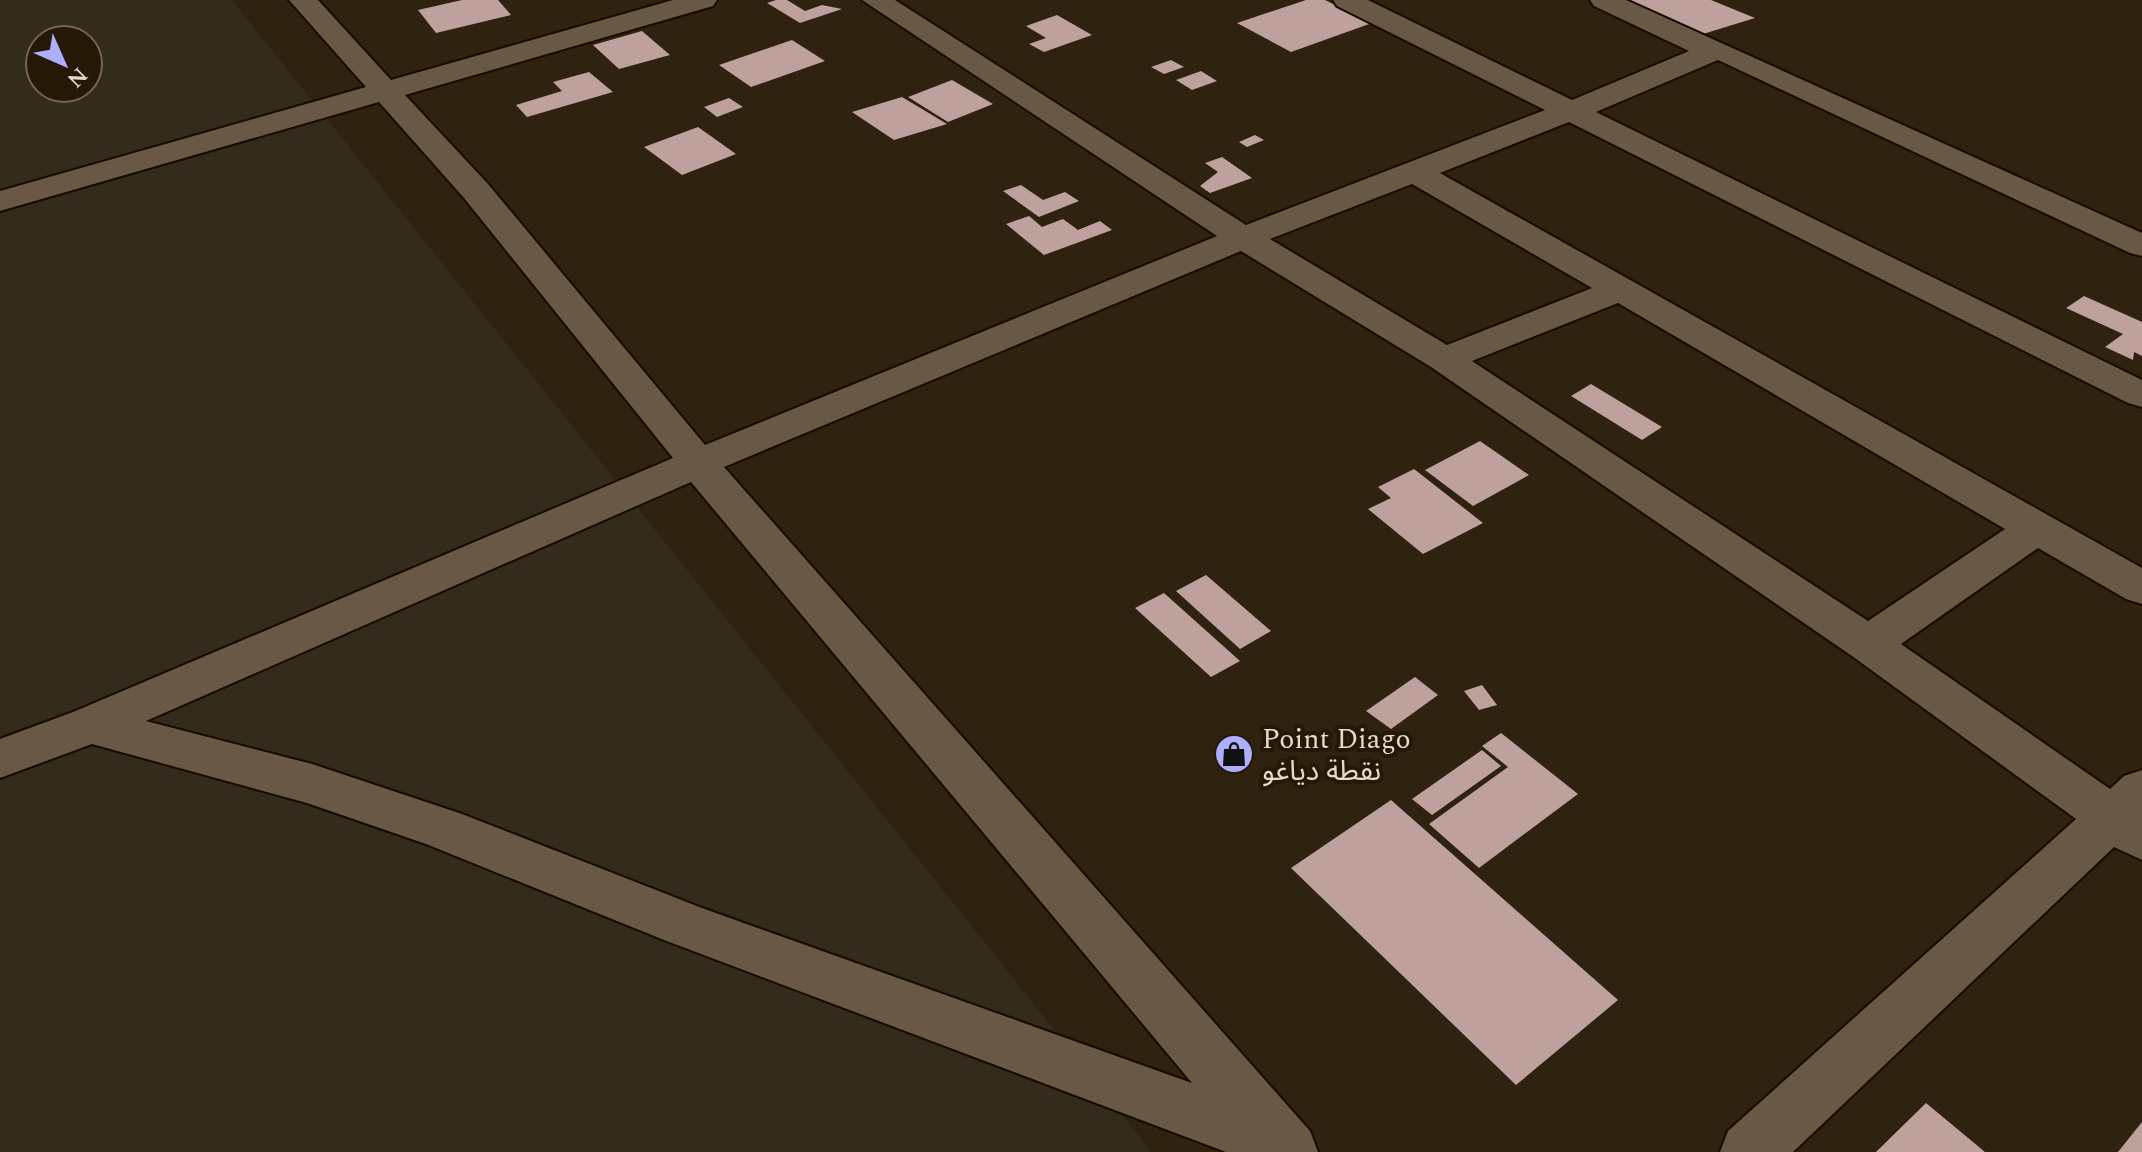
<svg xmlns="http://www.w3.org/2000/svg" width="2142" height="1152" font-family="Spectral,'Noto Sans Arabic',serif">
<rect width="100%" height="100%" fill="#302211"/>
<path fill="#332b1b" fill-rule="evenodd" d="M0,0h232l920,1152h-1152zM40,40h48v48h-48z"/>
<path fill="#bea19d" d="M462,0h36l13,15 -75,18 -18,-23z
M776,0h11l18,11 17,-6 20,4 -42,14 -33,-20z
M1306,0h19l47,23 -81,29 -54,-29z
M1626,0h85l44,18 -52,16z
M1057,15l35,20 -48,17 -15,-8 17,-6 -20,-12z
M642,31l28,24 -51,14 -26,-24z
M792,40l33,21 -74,26 -32,-22z
M1171,60l13,7 -20,7 -13,-7z
M1201,71l16,10 -25,9 -16,-10z
M589,72l24,20 -86,25 -11,-12 46,-14 -9,-9z
M952,80l41,24 -45,18 -40,-25z
M902,97l45,27 -53,16 -42,-28z
M729,98l14,9 -26,10 -13,-10z
M698,127l38,27 -54,21 -38,-28z
M1255,135l9,5 -17,7 -8,-5z
M1222,157l30,21 -42,15 -10,-7 18,-14 -13,-9z
M1021,185l22,15 22,-8 14,9 -40,16 -36,-26z
M1029,216l13,11 21,-8 15,11 22,-9 12,9 -68,25 -38,-31z
M2084,296l58,26v34l-8,-4 -1,8 -28,-13 18,-13 -57,-26z
M1591,384l71,43 -20,13 -71,-44z
M1480,441l49,34 -56,31 -48,-36z
M1414,469l69,54 -60,31 -55,-45 23,-11 -13,-11z
M1206,575l65,56 -31,18 -64,-58z
M1164,593l76,68 -29,16 -76,-69z
M1415,677l23,18 -47,34 -25,-18z
M1482,685l15,20 -18,5 -15,-19z
M1501,733l77,61 -99,74 -50,-44 79,-57 -26,-21z
M1482,750l19,16 -69,49 -20,-16z
M1391,800l227,200 -102,85 -225,-217z
M1926,1103l59,49h-109z
M2142,1122v30h-24z"/>
<g fill="none" stroke-linecap="round" stroke-linejoin="round">
<g stroke="#170b00" stroke-width="4">
<path id="minor" d="M289,0h29l73,80 282,-80h44l-4,6 -308,89 83,89 217,261 512,-209 -355,-236h33l351,225 299,-115 -208,-104 -4,-6h35l204,100 117,-49 -95,-45 -4,-6h36l516,233v23l-12,-3 -412,-193 -122,52 546,268v27l-14,-4 -559,-281 -129,51 702,395v36l-16,-5 -88,-51 -137,96 209,145 14,-13 18,-6v90l-28,-13 -321,305h-73l8,-21 348,-312 -224,-163 -421,-289 -190,-116 -517,216 586,664 8,21h-92l-562,-212 -238,-96 -119,-41 -215,-59 -92,34v-39l73,-27 600,-254 -209,-260 -85,-96 -379,109v-20l366,-104zM1412,184l180,104 -145,57 -177,-106zM1618,303l387,226 -137,92 -396,-260zM691,482l501,601 -490,-175 -240,-94 -150,-50 -166,-43z"/>
</g>
<use href="#minor" fill="#685845" fill-rule="evenodd"/>
</g>
<defs>
<g id="shop-disc" transform="scale(2)"><circle r="9.5" fill="#adaffb" stroke="#261807"/><path d="M-5-2.5h2.3a2.7 3.5 0 0 1 5.4 0H5L5.5 6h-11ZM-1.5-2.5h3a1.5 2.3 0 0 0-3 0Z" fill="#111"/></g>
</defs>
<g fill-rule="evenodd">
<use href="#shop-disc" x="1234" y="754"/>
</g>
<g text-anchor="middle" stroke-width="8" stroke-linejoin="round" paint-order="stroke">
<g font-size="28" fill="#e4dad0" stroke="#261807" text-anchor="start">
<text x="1262" y="748">Point Diago<tspan x="1262" dy="32">نقطة دياغو</tspan></text>
</g>
</g>
<g transform="translate(64 64) rotate(135)"><circle r="38" fill="#261807" stroke="#726657" stroke-width="2"/>
<path d="M0-6L14 30L0 20L-14 30Z" fill="#adaffb"/>
<text y="-12" font-size="22" font-weight="bold" text-anchor="middle" fill="#e4dad0">N</text>
</g>
</svg>
